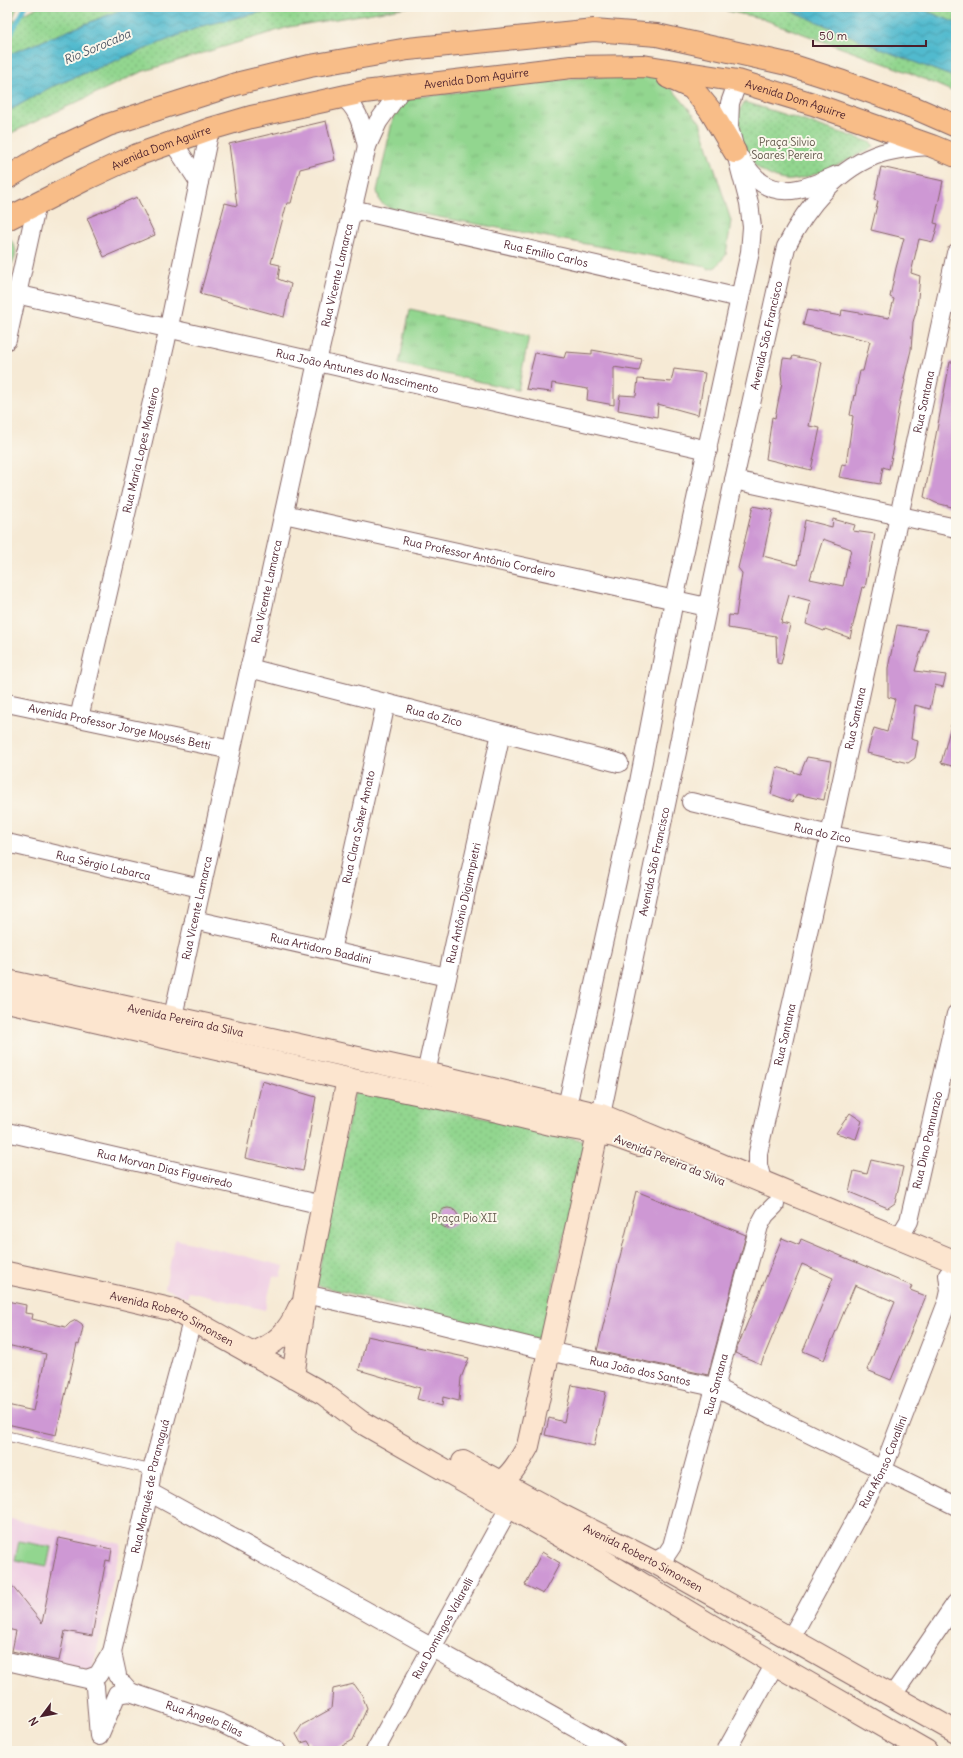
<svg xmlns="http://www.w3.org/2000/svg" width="963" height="1758" font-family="Delius,sans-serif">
<defs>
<pattern id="grass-tufts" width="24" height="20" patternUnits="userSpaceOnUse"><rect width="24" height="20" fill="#92d68f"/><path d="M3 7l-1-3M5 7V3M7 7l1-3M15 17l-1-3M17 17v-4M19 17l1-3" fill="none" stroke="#7fb77c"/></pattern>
<pattern id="park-dots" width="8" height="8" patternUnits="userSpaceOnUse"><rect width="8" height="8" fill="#92d68f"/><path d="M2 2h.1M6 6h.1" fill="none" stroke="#7fb77c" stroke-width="1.8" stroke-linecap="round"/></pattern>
<pattern id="water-waves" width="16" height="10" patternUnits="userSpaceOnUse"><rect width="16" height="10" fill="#51bace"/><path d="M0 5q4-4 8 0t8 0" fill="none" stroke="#4597a7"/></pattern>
</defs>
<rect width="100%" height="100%" fill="#fbf7ec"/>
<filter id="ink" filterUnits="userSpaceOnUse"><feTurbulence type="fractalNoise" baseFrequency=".025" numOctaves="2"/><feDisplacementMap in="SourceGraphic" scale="8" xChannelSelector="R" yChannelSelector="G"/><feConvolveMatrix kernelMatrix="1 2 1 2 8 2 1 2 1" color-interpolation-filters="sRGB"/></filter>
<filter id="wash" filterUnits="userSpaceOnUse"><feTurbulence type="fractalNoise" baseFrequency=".012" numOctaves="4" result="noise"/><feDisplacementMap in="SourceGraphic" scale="16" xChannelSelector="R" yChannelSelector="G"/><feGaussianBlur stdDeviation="0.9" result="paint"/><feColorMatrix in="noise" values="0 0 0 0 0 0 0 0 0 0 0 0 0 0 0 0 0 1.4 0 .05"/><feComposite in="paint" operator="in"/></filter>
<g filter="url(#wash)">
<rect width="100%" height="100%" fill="#f6ead5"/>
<path fill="#f0d0e4" d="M175,1239l109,27 -3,11 -8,-1 -8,34 -76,-18 -2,6 -22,-10z
M7,1518l114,26 -29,128 -85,-23z"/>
<path fill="url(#grass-tufts)" stroke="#6e7a5d" d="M7,7h10l-5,14 -5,3z
M652,74l21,16 27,32 31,99 -5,34 -10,12 -7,2 -8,-4 -312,-57 -9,-6 -3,-11 16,-73 5,-10 11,-10 166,-20z
M410,310l119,26 -11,54 -119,-26z"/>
<path fill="url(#park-dots)" stroke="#6e7a5d" d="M37,7h371l-119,20 -148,45 -134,63v-111z
M709,7h247v86l-46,-20 -150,-55z
M745,102l125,40 4,4 -4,3c-20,10 -65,34 -86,31 -13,-2 -31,-13 -38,-25 -2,-4 -3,-10 -5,-14 -5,-14 -7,-27 4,-39z
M7,237c12,8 11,23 0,32z
M355,1089l231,52 -45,200 -225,-56z"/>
<path fill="#92d68f" stroke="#6e7a5d" d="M19,1541l32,6 -4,19 -32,-6z"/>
<path fill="url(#water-waves)" stroke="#4e6c7c" d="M128,7h156l-82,19 -151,61 -44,25v-57z
M782,7h135l39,16v55l-63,-24z"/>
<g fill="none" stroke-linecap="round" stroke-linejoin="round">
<path stroke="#51bace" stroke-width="4.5" d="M7,42l18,-35"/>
</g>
<g id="blocks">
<path fill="#ce98d4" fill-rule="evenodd" d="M326,121l9,39 -35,9 -9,34h-4l-16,60 9,2 -2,14 13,5 -7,33 -84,-23 25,-91 12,3 -8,-62z
M881,167l62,14 -9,42 4,1 -5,18 -14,-3 -8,34 9,3 -3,33 -4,13 -2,28 -7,29 1,1 -5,21 -8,45 2,1 -5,22 -6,-2 -3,17 -41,-7 3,-13 4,1 7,-49 -3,-1 4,-20 1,1 5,-25h3l7,-30 -67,-16 4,-15 34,6 1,-6 47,8 5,-19 -4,-2 6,-29 8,-30 -33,-8 7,-29 -4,-1z
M137,197l18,38 -51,22 -17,-39z
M592,350l50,9 -3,12 -25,-4v38l-27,-5 1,-11 -36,-6 -1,9 -25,-3 9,-36 29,5 2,-6 26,2z
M793,356l29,6 -13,64 11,2 -9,42 -45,-11 6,-42 3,1 7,-36 -1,-9 2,-15 9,1z
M950,362h6v146l-20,-5 -12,-6z
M674,369l31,4 -7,42 -40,-11 -1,13 -39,-7 2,-15 16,1 2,-17 33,3z
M753,506l20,4 -10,46 34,9 8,-45 27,7 1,-8 22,6 -2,6 22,3 -10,54 -3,-1 -12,51 -25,-9 -1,2 -18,-7 5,-23 -22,-6 -8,28 9,2 -9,39 -4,-1 -1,-27 -48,-8 1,-13 7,1 6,-43 -4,-5zM823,539l28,10 -8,37 -33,-7z
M897,625l30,5 -12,41 31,4 -3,12 -8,-2 -5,24 -15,-4 -4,34 7,2 -3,17 -7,5 -41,-10 7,-25 13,4 8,-33 -7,-2v-29z
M952,722h4v45l-15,-4z
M807,757l24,4 -7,39 -27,-6 -4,8 -22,-8 6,-27 23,7z
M262,1081l54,16 -13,74 -58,-13z
M850,1113l12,8 -6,18 -20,-6z
M871,1160l32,7 -8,36 -7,5 -39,-16 5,-21 13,3z
M636,1191l110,44 -38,140 -111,-24z
M438 1218a10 10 0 1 1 20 0a10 10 0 1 1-20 0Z
M782,1238l17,7 2,-6 111,47 -2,4 16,6 -35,84 -24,-10 28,-68 -40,-17 -31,75 -21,-9 30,-73 -31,-14 -41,100 -26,-11z
M7,1301l19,4 -1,8 8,1 -1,5 34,8 4,-4 6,-3 6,4 1,3 -4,18 -2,-1 -21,91 -49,-11v-19l27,6 12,-57 -39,-9z
M367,1336l102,22 -8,20 -2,23 -16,-4 -1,9 -25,-7 3,-11 -61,-18z
M572,1385l34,7 -12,54 -49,-11 4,-17 15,4z
M59,1538l53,11 -2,12 -4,-1 -14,76 -27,-5 -6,30 -47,-10 4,-20 -9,-2v-49l35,43z
M542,1552l18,11 -17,31 -18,-9z
M354,1684l8,11 5,13 -14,32 -20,11h-19l-6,-10 -7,2 -5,-9 6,-9 29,-16 2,-20z"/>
</g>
</g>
<g filter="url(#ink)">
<use href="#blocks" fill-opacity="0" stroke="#866666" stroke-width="1"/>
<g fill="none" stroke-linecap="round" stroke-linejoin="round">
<g stroke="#866666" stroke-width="11">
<path id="lane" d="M7,1436l145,34"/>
</g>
<g stroke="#866666" stroke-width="20">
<g id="street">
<path d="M341,96c18,11 21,31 26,50l11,-24 25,-35"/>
<path d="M173,142l26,40"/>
<path d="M740,158c6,9 13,19 22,25 24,16 52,2 75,-8"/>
<path id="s1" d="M352,209l388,89"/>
<path id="s2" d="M7,292l701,158"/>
<path d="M7,340l30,-137"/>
<path d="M734,480l222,48"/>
<path id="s3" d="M284,514l423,93"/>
<path id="s4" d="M249,668l370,95"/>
<path id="s5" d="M7,703l224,47"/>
<path id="s6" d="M79,718l87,-377 44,-212"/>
<path id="s7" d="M691,802l139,33 126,23"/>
<path id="s8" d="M7,843l193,45"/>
<path id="s9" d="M194,920l253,57"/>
<path id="s10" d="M331,951l55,-248"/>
<path id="s11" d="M170,1030l147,-668 50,-216"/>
<path id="s12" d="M426,1073l75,-340"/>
<path d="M567,1106l72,-324 35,-182 76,-348 2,-25 -3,-24 -20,-76 1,-24 8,-22"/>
<path id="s13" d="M601,1115l133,-635 52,-233c20,-40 52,-80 96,-94 16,-5 32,-6 49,-7"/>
<path id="s14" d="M7,1132l316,73"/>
<path id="s15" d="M763,1184l-5,-19v-12l72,-318 126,-582"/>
<path id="s16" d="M892,1237l11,-6 6,-10 47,-207"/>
<path id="s17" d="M305,1294l121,27 122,30 166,36 242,119"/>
<path d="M149,1492l214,117 253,142"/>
<path id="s18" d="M654,1562l12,-7 6,-9 87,-320 6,-11 10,-10"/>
<path id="s19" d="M791,1638l92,-169 65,-169 2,-9 -2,-16"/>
<path id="s20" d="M112,1652l37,-160 3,-22 40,-149"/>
<path d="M7,1661l80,18 11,-4 14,-23 5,23"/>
<path d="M95,1687l4,49 18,-42 13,-2 -7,-8"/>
<path id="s21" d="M130,1692l91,31 56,28"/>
<path d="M892,1696l64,-93"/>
<path id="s22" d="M375,1751l135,-245"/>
<path d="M726,1751l49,-87"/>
</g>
</g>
<g stroke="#866666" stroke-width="24">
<g id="secondary">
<path id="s23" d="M7,981l419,92 175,42 355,147"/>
<path d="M7,1001l341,78 121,25 86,21 59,11 25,9"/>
<path id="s24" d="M7,1273l90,19 77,18 150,84 37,28 231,132 183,110 151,87"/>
<path d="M251,1354c25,-10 37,-21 48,-46"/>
<path d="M293,1377l12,-83 43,-215"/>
<path id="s25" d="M463,1462l94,51 97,49 302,170"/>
<path d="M486,1483c20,6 34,-23 42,-37l72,-326"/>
</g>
</g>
<g stroke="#866666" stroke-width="24">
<g id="highway">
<path d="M668,77l24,11 18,22 25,42"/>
<path d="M7,178l43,-26 58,-27 128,-41 74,-18 98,-17 186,-19 63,5 130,29 56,18 72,26 41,18"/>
<path id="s26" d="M7,219l79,-40 51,-24 73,-26 41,-12 113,-25 207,-25 72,-1 95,15 75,23 119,42 24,10"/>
</g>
</g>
<use href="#lane" stroke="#fff" stroke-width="9"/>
<use href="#street" stroke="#fff" stroke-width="18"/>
<use href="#secondary" stroke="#fce5cf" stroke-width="22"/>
<use href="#highway" stroke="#f8bd88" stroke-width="22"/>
</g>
</g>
<g text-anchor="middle" stroke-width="4" stroke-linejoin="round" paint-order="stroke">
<g font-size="11" fill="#4a1f2b" stroke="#fbf7ec">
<text dy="4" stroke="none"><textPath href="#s26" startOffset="494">Avenida Dom Aguirre</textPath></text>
<text dy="4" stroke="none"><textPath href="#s26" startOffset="818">Avenida Dom Aguirre</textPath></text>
<text dy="4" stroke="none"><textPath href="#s26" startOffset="170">Avenida Dom Aguirre</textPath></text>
<text dy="4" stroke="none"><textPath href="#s1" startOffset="199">Rua Emílio Carlos</textPath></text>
<text dy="4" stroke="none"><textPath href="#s11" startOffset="773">Rua Vicente Lamarca</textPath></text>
<text dy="4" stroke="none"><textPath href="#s13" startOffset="797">Avenida São Francisco</textPath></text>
<text dy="4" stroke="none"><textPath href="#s2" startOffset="359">Rua João Antunes do Nascimento</textPath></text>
<text dy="4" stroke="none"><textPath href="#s15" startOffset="801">Rua Santana</textPath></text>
<text dy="4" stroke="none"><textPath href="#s6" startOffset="275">Rua Maria Lopes Monteiro</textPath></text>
<text dy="4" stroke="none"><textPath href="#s3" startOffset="200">Rua Professor Antônio Cordeiro</textPath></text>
<text dy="4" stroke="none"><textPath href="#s11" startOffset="449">Rua Vicente Lamarca</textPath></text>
<text dy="4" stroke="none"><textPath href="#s4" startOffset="191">Rua do Zico</textPath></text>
<text dy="4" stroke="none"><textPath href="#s15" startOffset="477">Rua Santana</textPath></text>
<text dy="4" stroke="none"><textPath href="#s5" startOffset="115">Avenida Professor Jorge Moysés Betti</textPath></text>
<text dy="4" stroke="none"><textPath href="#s10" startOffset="127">Rua Clara Saker Amato</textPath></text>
<text dy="4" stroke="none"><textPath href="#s7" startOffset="135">Rua do Zico</textPath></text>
<text dy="4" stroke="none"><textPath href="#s13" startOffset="259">Avenida São Francisco</textPath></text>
<text dy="4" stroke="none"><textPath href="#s8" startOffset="99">Rua Sérgio Labarca</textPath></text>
<text dy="4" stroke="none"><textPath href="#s12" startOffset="174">Rua Antônio Digiampietri</textPath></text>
<text dy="4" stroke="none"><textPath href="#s11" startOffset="125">Rua Vicente Lamarca</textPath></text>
<text dy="4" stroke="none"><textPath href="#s9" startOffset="130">Rua Artidoro Baddini</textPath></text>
<text dy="4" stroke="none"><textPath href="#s23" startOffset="183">Avenida Pereira da Silva</textPath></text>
<text dy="4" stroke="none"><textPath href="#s15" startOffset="153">Rua Santana</textPath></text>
<text dy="4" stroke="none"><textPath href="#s16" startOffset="107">Rua Dino Pannunzio</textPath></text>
<text transform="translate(670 1160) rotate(22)" y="4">Avenida Pereira da Silva</text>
<text dy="4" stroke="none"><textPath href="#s14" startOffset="162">Rua Morvan Dias Figueiredo</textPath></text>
<text dy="4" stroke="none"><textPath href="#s24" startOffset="172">Avenida Roberto Simonsen</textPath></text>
<text dy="4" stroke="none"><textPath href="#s17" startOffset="344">Rua João dos Santos</textPath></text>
<text dy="4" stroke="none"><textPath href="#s18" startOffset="192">Rua Santana</textPath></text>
<text dy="4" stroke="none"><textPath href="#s19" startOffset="199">Rua Afonso Cavallini</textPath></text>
<text dy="4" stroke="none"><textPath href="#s20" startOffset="170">Rua Marquês de Paranaguá</textPath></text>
<text dy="4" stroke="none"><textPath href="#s25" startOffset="204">Avenida Roberto Simonsen</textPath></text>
<text dy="4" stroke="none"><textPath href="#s22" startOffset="140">Rua Domingos Valarelli</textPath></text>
<text dy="4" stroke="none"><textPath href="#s21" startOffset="79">Rua Ângelo Elias</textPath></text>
</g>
<g font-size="11" fill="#605649" stroke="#fbf7ec">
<text x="787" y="146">Praça Silvio<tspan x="787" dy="13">Soares Pereira</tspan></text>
<text x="464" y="1222">Praça Pio XII</text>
</g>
<g font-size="12" font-style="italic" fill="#4c5564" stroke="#fbf7ec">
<text transform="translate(97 47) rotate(-23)" y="4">Rio Sorocaba</text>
</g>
</g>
<rect width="963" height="1758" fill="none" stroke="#fbf7ec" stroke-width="24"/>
<g transform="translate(42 1716) rotate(238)" stroke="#fbf7ec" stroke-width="3" paint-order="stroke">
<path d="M0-3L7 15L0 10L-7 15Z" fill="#4a1f2b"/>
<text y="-6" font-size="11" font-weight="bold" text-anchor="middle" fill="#4a1f2b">N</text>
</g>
<path d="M813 40v6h113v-6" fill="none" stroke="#4a1f2b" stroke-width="2"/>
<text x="819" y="40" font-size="12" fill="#4a1f2b" stroke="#fbf7ec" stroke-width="3" paint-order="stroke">50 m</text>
</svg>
